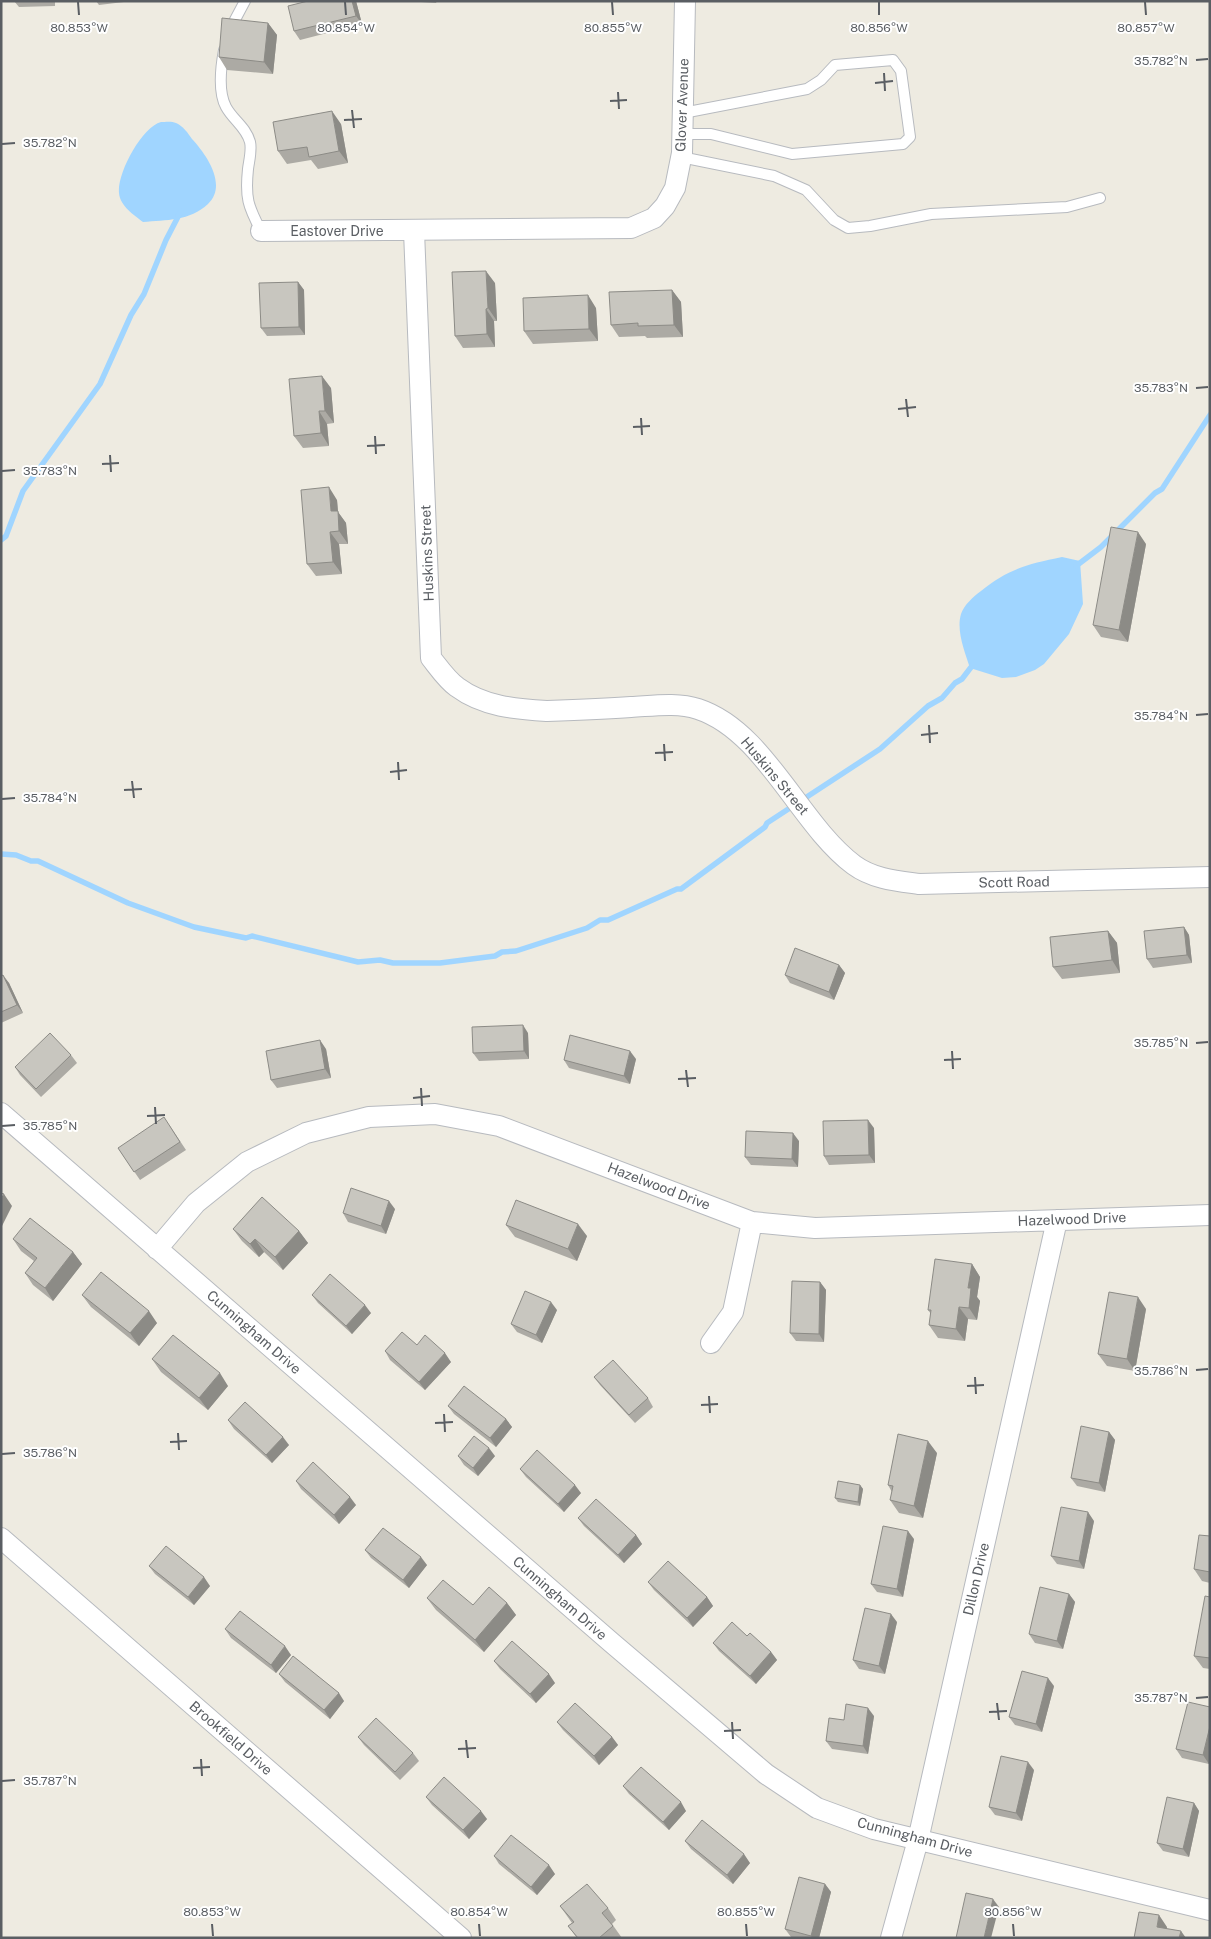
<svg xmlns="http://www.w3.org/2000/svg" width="1211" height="1939" font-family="'Public Sans',sans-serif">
<rect width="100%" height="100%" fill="#eeebe1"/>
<path fill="#a0d5ff" d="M161,122c4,0 11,-1 15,1 7,3 12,10 16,16 14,15 36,46 16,65 -18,17 -42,16 -65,18 -9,-7 -23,-16 -24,-29 -2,-20 23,-66 42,-71z
M1062,557l18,4 3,43 -14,30 -25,30 -9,6 -19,7 -14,1 -32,-10c-5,-16 -14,-37 -9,-54 3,-9 12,-17 20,-23 27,-22 47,-27 81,-34z"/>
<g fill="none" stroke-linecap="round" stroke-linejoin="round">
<path stroke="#a0d5ff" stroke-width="5.5" d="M1,540l5,-4 17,-45 77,-107 31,-69 13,-21 22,-54 15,-29
M1076,566l25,-19 54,-54 7,-4 48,-74
M1,854l15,1 15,6h7l90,42 66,24 52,11 6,-2 106,26 22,-2 13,3h47l55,-7 7,-4 14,-1 71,-23 13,-8h8l69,-31h4l84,-62 2,-4 113,-74 48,-43 14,-8 13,-15 7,-4 13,-17"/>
<g stroke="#b7babf" stroke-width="12">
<path id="lane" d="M229,31l16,-30
M224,50c-3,16 -6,42 2,57 7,13 20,20 24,35 2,8 -1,19 -2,27 -3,29 0,37 13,62
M682,134h29l81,20 111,-10 7,-7 -9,-66 -8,-11 -58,5 -14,15 -14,9 -124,24
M681,157l93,19 32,14 28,30 14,8 22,-2 61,-12 136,-7 33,-9"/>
</g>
<g stroke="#b7babf" stroke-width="22">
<path id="street" d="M261,231l370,-3 23,-10 11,-12 10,-18 7,-35 3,-152
M414,231l17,427c8,10 16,22 26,29 27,20 59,22 90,24 28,-1 56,-2 84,-4 21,-1 46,-5 67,2 67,22 101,115 156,156 19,14 43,16 65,19l291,-7
M1,1113l611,530 154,131 51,34 57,21 336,81
M157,1249l39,-46 51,-41 59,-29 63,-16 66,-3 64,12 253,96 63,6 395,-13
M711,1343l22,-31 19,-90
M1,1538l460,400
M891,1938l27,-98 139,-620"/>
</g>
<use href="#lane" stroke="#fff" stroke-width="10"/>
<use href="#street" stroke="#fff" stroke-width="20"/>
</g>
<path fill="#acaaa4" d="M14,1h41v5l-36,1z
M96,1h36l-33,4z
M356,1l6,23 -62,16 -6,-9z
M421,1h16l-1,2 -15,-1z
M268,23l9,12 -4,39 -46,-4 -8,-13z
M341,124l7,39 -30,6 -7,-9 -24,4 -9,-13z
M298,282l6,8 1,45 -38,1 -6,-8z
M495,283l2,38h-3l1,26 -32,1 -8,-12z
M672,290l9,12 2,35 -36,1 -2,-2 -26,1 -8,-12z
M596,308l2,33 -65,3 -9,-13z
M331,388l3,35 -7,1 2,22 -26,2 -9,-12z
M337,500l1,12 8,11 2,21h-9l3,30 -26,2 -9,-12z
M1146,544l-18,98 -27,-5 -8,-12z
M1184,927l5,8 3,28 -39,5 -6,-9z
M1108,931l9,12 3,30 -58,6 -9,-12z
M839,965l6,8 -11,27 -44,-17 -5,-8z
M1,976l8,7 14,30 -22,10z
M528,1033l1,26 -50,2 -6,-8z
M326,1049l5,29 -54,10 -6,-8z
M71,1055l6,8 -36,34 -21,-22 -5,-8z
M636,1059l-6,25 -61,-16 -5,-8z
M170,1126l16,24 -46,30 -22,-32z
M874,1128l1,35 -46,2 -5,-9z
M799,1141l-1,26 -47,-2 -6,-8z
M395,1209l-9,25 -38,-12 -5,-9z
M506,1225l81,11 -10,25 -62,-24z
M233,1229l66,2 9,12 -25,27 -19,-18 -5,5 -17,-16z
M13,1239l60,13 9,12 -29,37 -20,-16 -8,-12 9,-12 -13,-10z
M972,1264l8,13 -3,20 3,4 -3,19 -9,-1 -3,22 -27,-3 -9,-13 2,-11 -3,-4z
M820,1282l6,8 -2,52 -28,-1 -6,-8z
M82,1295l75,28 -18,23 -48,-39z
M312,1295l59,18 -19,21 -34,-31z
M1146,1309l-11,62 -28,-5 -9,-12z
M557,1310l-15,33 -25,-11 -6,-8z
M417,1345l34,17 -26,28 -35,-30 -5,-9z
M152,1359l76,27 -20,24 -47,-38z
M594,1377l54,21 5,9 -18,16 -35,-38z
M448,1406l58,13 6,8 -16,20 -42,-33z
M228,1420l61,25 -17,18 -38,-34z
M1109,1432l6,8 -10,52 -28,-6 -6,-8z
M937,1453l-14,65 -24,-5 -9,-13 2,-8 -4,-7z
M458,1456h37l-17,20 -14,-11z
M520,1469l61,24 -17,19 -38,-35z
M296,1481l60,24 -17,19 -38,-35z
M860,1485l3,4 -3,17 -22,-4 -3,-4z
M578,1518l58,17 6,9 -18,19 -40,-37z
M1094,1521l-10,48 -27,-5 -6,-8z
M1210,1536v47l-8,-2 -8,-12z
M914,1539l-11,58 -26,-5 -6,-8z
M365,1550l62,15 -18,23 -38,-30z
M149,1566l61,20 -16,19 -39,-31z
M648,1582l59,15 6,9 -20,21 -39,-37z
M1069,1594l6,8 -12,47 -28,-6 -6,-9z
M1210,1597v72l-7,-1 -9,-12z
M427,1598l46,7 34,-2 9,12 -32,37 -48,-42z
M897,1622l-12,52 -26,-5 -6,-9z
M225,1629l66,26 -15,18 -45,-35z
M747,1636l24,16 6,8 -21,24 -37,-33 -6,-8z
M494,1661l61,22 -19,20 -36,-34z
M279,1674l65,27 -14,18 -45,-37z
M1054,1686l-12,46 -27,-7 -6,-8z
M1210,1707l-1,57 -27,-6 -6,-9z
M874,1716l-6,38 -36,-5 -6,-8 18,-21z
M557,1722l55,15 6,8 -19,20 -36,-35z
M358,1737l55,16 6,8 -19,19 -36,-35z
M1034,1770l-12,51 -27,-6 -6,-8z
M623,1786l63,25 -17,19 -40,-36z
M426,1797l61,22 -18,20 -37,-34z
M1194,1803l5,8 -10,46 -26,-6 -6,-8z
M685,1841l65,22 -17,21 -42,-35z
M494,1856l61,18 -18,21 -38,-31z
M825,1884l6,8 -12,46 -28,-1 -6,-8z
M560,1906l48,2 8,12 -4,4 10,14h-45l-9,-12 4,-3z"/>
<path fill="#8c8b86" d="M352,1h4l6,23 -6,-8z
M268,23l9,12 -4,39 -9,-12z
M332,111l9,13 7,39 -9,-12z
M486,271l9,12 2,38 -9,-13z
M298,282l6,8 1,45 -6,-8z
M672,290l9,12 2,35 -9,-12z
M588,295l8,13 2,33 -9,-12z
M486,309l8,12 1,26 -8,-13z
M322,376l9,12 3,35 -9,-12z
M319,411l8,13 2,22 -8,-13z
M329,487l8,13 1,12 8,11 2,21 -9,-13 -8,-20z
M330,532l9,12 3,30 -9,-12z
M1138,532l8,12 -18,98 -9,-12z
M1184,927l5,8 3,28 -5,-8z
M1108,931l9,12 3,30 -8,-13z
M839,965l6,8 -11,27 -5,-8z
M3,975l6,8 14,30 -6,-8z
M523,1025l5,8 1,26 -5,-8z
M320,1040l6,9 5,29 -6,-9z
M630,1051l6,8 -6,25 -6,-8z
M868,1120l6,8 1,35 -6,-8z
M793,1133l6,8 -1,26 -6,-8z
M4,1194l8,12 -11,22v-29z
M389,1201l6,8 -9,25 -5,-8z
M578,1224l9,12 -10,25 -9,-12z
M299,1231l9,12 -25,27 -8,-13z
M255,1239l9,13 -5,5 -9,-13z
M73,1252l9,12 -29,37 -8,-13z
M972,1264l8,13 -3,20 3,4 -3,19 -8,-12 -1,-20z
M820,1282l6,8 -2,52 -5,-8z
M1138,1297l8,12 -11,62 -8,-12z
M551,1302l6,8 -15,33 -6,-8z
M365,1305l6,8 -19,21 -6,-8z
M959,1307l9,12 -3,22 -9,-12z
M149,1311l8,12 -18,23 -9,-13z
M445,1353l6,9 -26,28 -6,-8z
M220,1373l8,13 -20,24 -9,-12z
M506,1419l6,8 -16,20 -6,-9z
M1109,1432l6,8 -10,52 -6,-9z
M283,1437l6,8 -17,18 -6,-8z
M928,1441l9,12 -14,65 -9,-12z
M489,1448l6,8 -17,20 -5,-8z
M575,1485l6,8 -17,19 -6,-8z
M860,1485l3,4 -3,17 -2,-4z
M350,1497l6,8 -17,19 -5,-9z
M1088,1512l6,9 -10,48 -5,-8z
M908,1531l6,8 -11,58 -6,-8z
M636,1535l6,9 -18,19 -6,-8z
M421,1557l6,8 -18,23 -6,-8z
M204,1577l6,9 -16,19 -6,-8z
M1069,1594l6,8 -12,47 -6,-8z
M707,1597l6,9 -20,21 -6,-9z
M507,1603l9,12 -32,37 -9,-12z
M891,1614l6,8 -12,52 -6,-8z
M285,1646l6,9 -15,18 -5,-8z
M771,1652l6,8 -21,24 -6,-8z
M549,1674l6,9 -19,20 -6,-9z
M1048,1678l6,8 -12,46 -6,-8z
M339,1693l5,8 -14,18 -6,-9z
M868,1708l6,8 -6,38 -5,-8z
M1210,1726v33l-1,5 -6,-9z
M612,1737l6,8 -19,20 -5,-9z
M1028,1762l6,8 -12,51 -6,-8z
M681,1802l5,9 -17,19 -6,-8z
M1194,1803l5,8 -10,46 -6,-8z
M481,1811l6,8 -18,20 -6,-9z
M744,1854l6,9 -17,21 -6,-9z
M549,1865l6,9 -18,21 -6,-8z
M825,1884l6,8 -12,46h-7l-1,-2z
M993,1899l6,8 -8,31h-7z
M1159,1915l8,12 -1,11 -9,-11z
M1181,1931l5,7h-7z"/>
<path fill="#c8c6bf" stroke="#8c8b86" d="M308,1h44l4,15 -62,15 -6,-25z
M222,18l46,5 -4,39 -45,-5z
M332,111l7,40 -30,6 -2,-10 -29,4 -5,-29z
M486,271l2,37 -2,1 1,25 -32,2 -3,-64z
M298,282l1,45 -38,1 -2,-45z
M672,290l2,35 -36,1v-3l-27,2 -2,-33z
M588,295l1,34 -65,2 -1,-33z
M322,376l3,35h-6l2,22 -27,3 -5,-57z
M329,487l2,24h7l1,20 -9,1 3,30 -26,2 -6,-74z
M1111,527l27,5 -19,98 -26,-5z
M1184,927l3,28 -40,4 -3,-28z
M1108,931l4,29 -59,7 -3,-30z
M795,948l44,17 -10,27 -44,-17z
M3,975l14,30 -16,7v-36z
M523,1025l1,26 -51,2 -1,-26z
M50,1033l21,22 -35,34 -21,-22z
M570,1035l60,16 -6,25 -60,-16z
M320,1040l5,29 -54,11 -5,-29z
M164,1117l16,25 -46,30 -16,-24z
M868,1120l1,35 -45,1 -1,-35z
M746,1131l47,2 -1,26 -47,-2z
M351,1188l38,13 -8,25 -38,-13z
M1,1193l3,1 -3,5z
M262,1197l37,34 -24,26 -20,-18 -5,5 -17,-15z
M516,1200l62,24 -10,25 -62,-24z
M30,1218l43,34 -28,36 -20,-15 12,-15 -24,-19z
M935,1259l37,5 -4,24h3l-2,20 -10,-1 -3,22 -27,-4 2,-15h-3z
M101,1272l48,39 -19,22 -48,-38z
M330,1274l35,31 -19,21 -34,-31z
M792,1281l28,1 -1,52 -29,-1z
M525,1291l26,11 -15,33 -25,-11z
M1109,1292l29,5 -11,62 -29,-5z
M402,1332l15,13 8,-10 20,18 -26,29 -34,-31z
M173,1335l47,38 -21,25 -47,-39z
M613,1360l35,38 -19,17 -35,-38z
M464,1386l42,33 -16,19 -42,-32z
M245,1402l38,35 -17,18 -38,-35z
M1081,1426l28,6 -10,51 -28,-5z
M898,1434l30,7 -14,65 -24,-6 3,-14 -5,-1z
M474,1436l15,12 -16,20 -15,-12z
M537,1450l38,35 -17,19 -38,-35z
M313,1462l37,35 -16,18 -38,-34z
M838,1481l22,4 -2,17 -23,-4z
M596,1499l40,36 -18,20 -40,-37z
M1061,1507l27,5 -9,49 -28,-5z
M883,1526l25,5 -11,58 -26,-5z
M383,1528l38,29 -18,23 -38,-30z
M1199,1535l11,1v36l-16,-3z
M166,1546l38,31 -16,20 -39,-31z
M668,1561l39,36 -20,21 -39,-36z
M443,1580l30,25 16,-18 18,16 -32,37 -48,-42z
M1040,1587l29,7 -12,47 -28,-7z
M1205,1596l5,1v61l-16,-2z
M865,1608l26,6 -12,52 -26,-6z
M240,1611l45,35 -14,19 -46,-36z
M732,1622l15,14 3,-3 21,19 -21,24 -37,-33z
M512,1641l37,33 -19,20 -36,-33z
M293,1656l46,37 -15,17 -45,-36z
M1022,1671l26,7 -12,46 -27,-7z
M1188,1702l22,5v19l-7,29 -27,-6z
M575,1703l37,34 -18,19 -37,-34z
M846,1704l22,4 -5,38 -37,-5 3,-23 15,2z
M376,1718l37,35 -18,19 -37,-35z
M1001,1756l27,6 -12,51 -27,-6z
M641,1767l40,35 -18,20 -40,-36z
M444,1777l37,34 -18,19 -37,-33z
M1167,1797l27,6 -11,46 -26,-6z
M702,1820l42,34 -17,21 -42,-34z
M511,1835l38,30 -18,22 -37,-31z
M799,1877l26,7 -14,52 -26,-7z
M587,1884l21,24 -6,5 11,13 -14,12h-21l-10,-12 6,-4 -14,-16z
M966,1893l27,6 -9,39h-28z
M1139,1912l20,3 -2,12 24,4 -2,7h-45z"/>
<path fill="none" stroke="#5a5e63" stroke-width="2" d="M78,2l1,13M345,2l1,13M612,2l1,13M879,2v13M1145,2l1,13M1196,60l12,-1M884,73l1,18M875,83l18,-2M618,92l1,17M610,101l17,-1M352,110l2,18M344,120l18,-1M2,144l13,-1M1196,388l12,-1M906,399l2,18M898,409l18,-2M641,418l1,17M633,427l17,-1M375,436l1,18M367,446l18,-1M110,455l1,17M102,464l17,-1M2,471l13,-1M1196,715l12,-1M929,725l1,18M921,735l17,-2M664,744l1,17M655,753l18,-1M398,762l1,18M390,772l17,-2M132,781l2,17M124,790l18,-1M2,799l13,-1M1196,1043l12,-1M952,1051l1,18M944,1060l17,-1M686,1070l2,17M678,1079l18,-1M421,1088l1,18M413,1098l17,-2M155,1107l1,17M147,1116l18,-1M2,1126l13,-1M1196,1370l12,-1M975,1377l1,17M967,1386l17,-1M709,1396l1,17M701,1405l17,-1M444,1414l1,18M435,1423l18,-1M178,1433l1,17M170,1442l17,-1M2,1454l13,-1M1196,1698l12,-1M997,1703l2,17M989,1712l18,-1M732,1722l1,17M724,1731l17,-1M466,1740l2,18M458,1749l18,-1M201,1759l1,17M193,1768l17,-1M2,1781l13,-1M212,1924l1,12M479,1924l1,12M746,1924l1,12M1013,1924l1,12"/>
<g text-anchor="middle" stroke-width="4" stroke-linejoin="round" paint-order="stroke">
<g font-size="14" fill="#5a5e63" stroke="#fff">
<text transform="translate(682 105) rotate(-88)" y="5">Glover Avenue</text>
<text x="337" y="236">Eastover Drive</text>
<text transform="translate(427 553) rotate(-92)" y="5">Huskins Street</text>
<text transform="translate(775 776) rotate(50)" y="5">Huskins Street</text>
<text transform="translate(1014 882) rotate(-1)" y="5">Scott Road</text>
<text transform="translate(659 1186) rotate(21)" y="5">Hazelwood Drive</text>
<text transform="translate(1072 1219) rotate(-2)" y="5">Hazelwood Drive</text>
<text transform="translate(254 1332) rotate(41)" y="5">Cunningham Drive</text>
<text transform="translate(976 1579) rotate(-77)" y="5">Dillon Drive</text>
<text transform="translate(560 1598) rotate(41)" y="5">Cunningham Drive</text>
<text transform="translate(231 1738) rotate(41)" y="5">Brookfield Drive</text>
<text transform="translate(915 1837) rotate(15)" y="5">Cunningham Drive</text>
</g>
</g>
<g font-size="12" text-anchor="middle" fill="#5a5e63" stroke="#fff" stroke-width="4" stroke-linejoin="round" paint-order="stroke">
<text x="79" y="32">80.853°W</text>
<text x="346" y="32">80.854°W</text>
<text x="613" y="32">80.855°W</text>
<text x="879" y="32">80.856°W</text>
<text x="1146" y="32">80.857°W</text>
<text x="1161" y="65">35.782°N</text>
<text x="50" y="147">35.782°N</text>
<text x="1161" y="392">35.783°N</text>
<text x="50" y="475">35.783°N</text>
<text x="1161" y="720">35.784°N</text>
<text x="50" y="802">35.784°N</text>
<text x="1161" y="1047">35.785°N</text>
<text x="50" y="1130">35.785°N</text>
<text x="1161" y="1375">35.786°N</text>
<text x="50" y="1457">35.786°N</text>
<text x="1161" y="1702">35.787°N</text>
<text x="50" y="1785">35.787°N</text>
<text x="212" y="1916">80.853°W</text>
<text x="479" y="1916">80.854°W</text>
<text x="746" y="1916">80.855°W</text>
<text x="1013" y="1916">80.856°W</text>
</g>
<rect width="1211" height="1939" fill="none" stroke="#5a5e63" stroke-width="5"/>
</svg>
